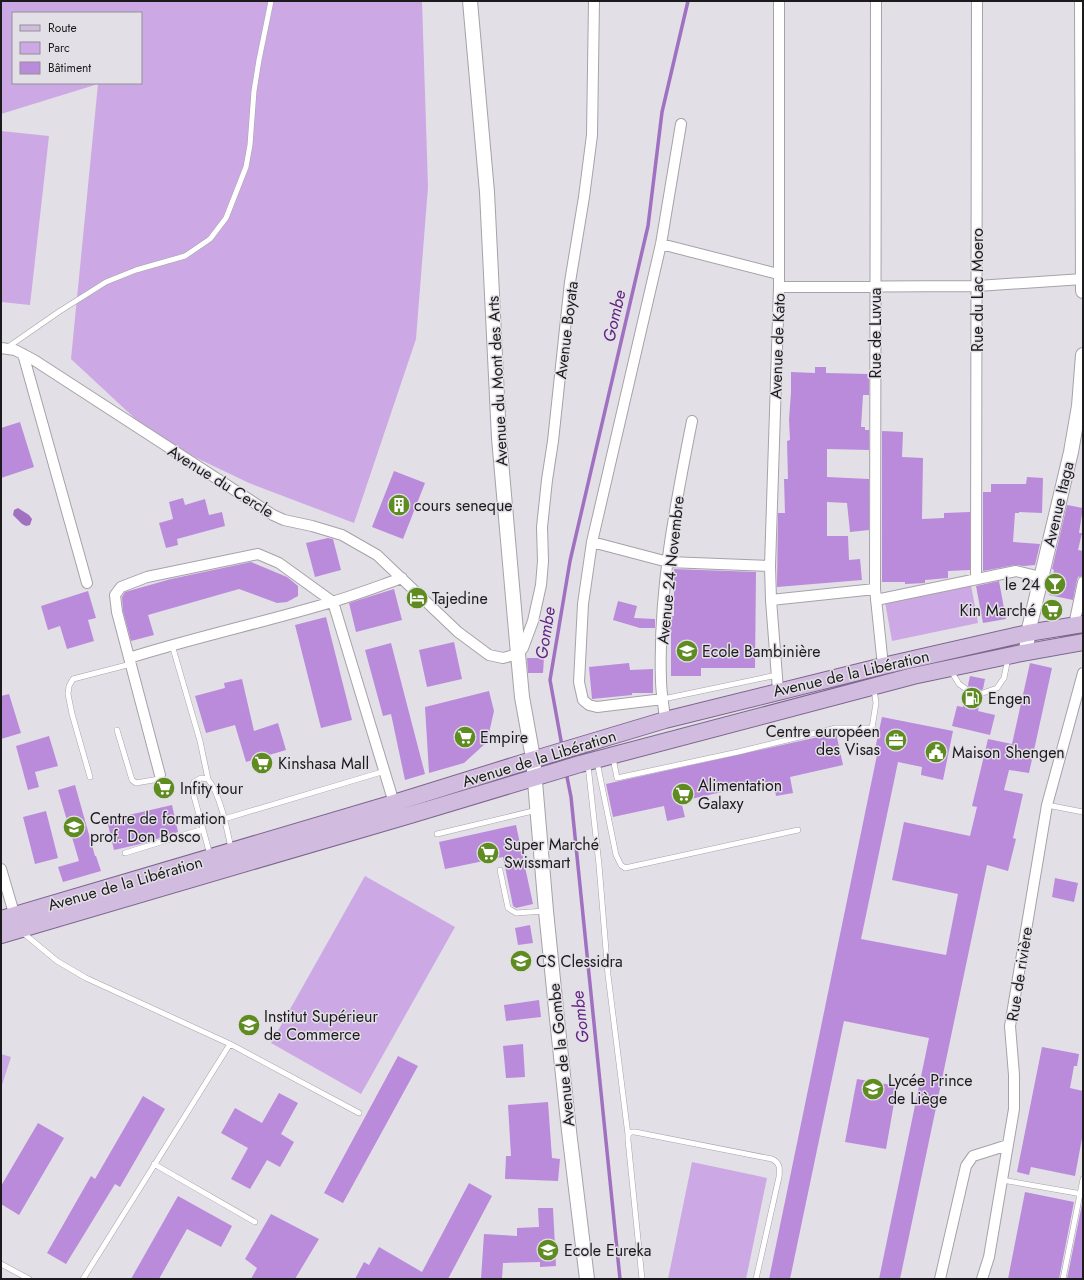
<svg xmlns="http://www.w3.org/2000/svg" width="1084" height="1280" font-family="Jost,sans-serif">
<rect width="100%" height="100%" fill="#e3dfe6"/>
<path fill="#cca9e5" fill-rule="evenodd" d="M1,1h421l6,186 -12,152 -62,184 -105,-40 -92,-44 -86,-80 27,-275 -97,30zM13,13h128v70h-128z
M1,131l48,5 -19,169 -29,-3z
M971,585l7,38 -86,18 -7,-39z
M365,876l90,51 -94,167 -90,-51z
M1,1054l10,3 -9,28h-1z
M692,1162l75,16 -21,101h-78z"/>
<path fill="#a071c0" d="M18,508l11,7 3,4 -2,6 -4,1 -4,-2 -9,-9 1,-5z"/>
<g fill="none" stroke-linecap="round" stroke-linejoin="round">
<path stroke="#a071c0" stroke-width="3.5" d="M562,746l-12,-66 20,-119 78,-335 14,-114 26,-111
M566,772l5,25 49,482"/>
</g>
<path fill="#ba8bdb" d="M815,367h11v6l43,1v21h-6l-2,32h4v3h4v20l-42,-1v28l42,2v51l-19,2 -3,-29 -20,-1v34h21l1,24 11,-1 2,21 -85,7 1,-74h7l-1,-34h4l-1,-38 3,-1 -1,-20 2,-28v-20l24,1z
M20,422l14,45 -33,11v-50z
M882,431l21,1 -1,25 21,1 -1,61 22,-1v-5l26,-1v58l-22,1v7l-23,2v3l-20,1v-2h-23z
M394,471l31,12 -22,56 -31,-12z
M1027,477l16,1 -1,35 -23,-1v1h-4l-2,29 27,2 -5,21 -11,1 -9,-1 -32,6v-79h8v-8h35z
M183,498l2,7 20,-6 4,16 13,-3 3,14 -48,13 1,6 -12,3 -7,-25 14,-4 -4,-17z
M1067,505l16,3 -4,25h3l-4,17 5,1v25l-5,1 -1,3 -4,20 -24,-5 5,-25 -2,-1z
M328,538l5,1 8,31 -26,7 -9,-34z
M251,562l36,15 11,9v10l-11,6 -10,1 -38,-14 -91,26 6,20 -23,6 -8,-30 -1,-14 3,-5 46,-13z
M674,569l82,3 -1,96h-54v8h-30v-47h-3v-9h3v-4h3v-37h-1z
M999,581l7,38 -23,4 -7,-37z
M394,589l8,31 -46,12 -7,-29z
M88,591l8,27 -8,2 6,21 -27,8 -7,-23 -12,4 -7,-24z
M618,601l19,5 -3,12 21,1v9h-15l-27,-8z
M326,617l26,103 -31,8 -26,-103z
M454,642l8,37 -35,8 -8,-37z
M391,643l34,131 -20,6 -14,-66 -8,2 -18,-66z
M527,658h17l-1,15h-15z
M629,663l1,7 23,-1v24h-21v2l-40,4 -3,-32z
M1030,663l22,5 -23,105 -20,-3 -5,20 19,4 -10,44 3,1 -8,32 -21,-6 -87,414h-21l50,-241 -85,-17 -54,258h-21l108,-524 -3,-1 8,-37 71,14 -10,49 -22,-5 1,-8 -24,-5 -37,177 85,16 12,-61 -66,-14 12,-58 66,14 7,-29 -5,-1 16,-67 24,5z
M970,676l15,3 -2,10 -4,3 2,4 -3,15 17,4 -5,20 -38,-9 5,-20 6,1 3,-14 4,-3 -2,-5z
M242,679l12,52 24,-8 8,27 -40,12 -11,-37 -29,8 -11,-37 30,-8 -1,-5z
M489,691l5,20 -7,31 -23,21 -35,10 -4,-66z
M9,694l12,39 -20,6v-43z
M836,733l7,32 -53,12 3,16 -17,3 -2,-11 -6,1 -1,-4 -81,18 1,4 -5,1 3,12 -18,4 -3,-15 -51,11 -7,-33z
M49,736l9,30 -23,6 4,15 -11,3 -12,-44z
M75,785l20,71h1l5,15 -38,11 -5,-15 21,-6 -21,-71z
M172,805l6,27 -33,11 -31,7 -7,-30z
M46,811l12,47 -23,6 -12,-47z
M516,825l17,79 -17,4 -3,-2 -10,-49 -58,12 -6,-27z
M1055,878l23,5 -4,19 -22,-5z
M530,925l3,18 -15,2 -3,-17z
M539,1000l2,17 -35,4 -2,-16z
M523,1044l2,33 -19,1 -3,-32z
M1042,1047l37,7 -2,12h-3l-4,22 13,3v42l-8,43 -44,-9 -2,8 -12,-3z
M398,1056l20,10 -75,137 -19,-10z
M857,1079l40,7 -11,63 -41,-7z
M279,1093l19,10 -17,31 13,8 -14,25 -13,-7 -17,29 -19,-10 17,-31 -27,-15 14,-25 27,15z
M143,1096l22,13 -45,78 -5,-3 -49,80 -19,-11 44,-77 4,3z
M548,1102l4,56 8,1 -2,22 -53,-2 1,-23h5l-3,-51z
M38,1123l26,15 -45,77 -18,-11v-18z
M469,1183l23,13 -44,83h-93l9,-17 5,3 10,-18 43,25z
M1025,1192l49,10 -15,77h-51z
M178,1196l54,30 -11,21 -34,-18 -28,50h-28z
M1082,1204l1,75h-16z
M538,1208h15l3,58 -16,1v-5l-37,1 -1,16h-21l3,-45 33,2v-8l22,-1z
M271,1214l48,25 -24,40h-44l6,-11 -12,-9z"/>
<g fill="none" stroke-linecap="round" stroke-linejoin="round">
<g stroke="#a6a2a8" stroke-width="6">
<path id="lane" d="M8,347l52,-36 46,-29 30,-12 49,-14 25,-17 16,-21 20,-51 4,-22 4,-54 5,-31 12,-59
M172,645l28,96 8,38
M951,671l8,13 7,5
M983,693l14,-5 7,-10 4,-20
M663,699l114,-24
M117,730l15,50 4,3 23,-4 1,-4
M613,758l4,20 121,-26 98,-24h36l4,-25 -2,-14
M597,762l19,93 5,10 4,3 173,-38
M588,765l11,100 9,110 20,160
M90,777l-18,-63 -4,-20 1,-8 4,-7 58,-15
M1047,805l36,7
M224,819l161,-48
M437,834l100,-24
M125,853l78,-24
M210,855l-18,-66 2,-7 7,-4 7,1c12,15 19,50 23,69
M500,870l8,38 8,5 29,-2
M22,932l35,29 29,17 144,66
M154,1164l101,58
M1002,1180l80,14
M1,1264l28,15
M83,1279l147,-235 129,69
M642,1279l-14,-139v-5l3,-3h4l137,27c8,4 8,9 7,18l-23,102
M1063,1279l20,-100"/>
</g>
<g stroke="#a6a2a8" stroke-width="12">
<path id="street" d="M876,1l-1,588 8,77
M661,244l117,30
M779,287l198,-1 106,-7
M1,348l14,2 19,10 239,155 11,5 28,6 30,9 35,20 81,77 31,23 14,3 15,-4 5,-6 10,-27 8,-36 2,-24 -1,-34 5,-47 6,-39 17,-159 14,-85 8,-62 2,-134
M23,354l64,229
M592,542l76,20 102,4
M976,579l1,-578
M771,600l104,-11
M876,600l140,-29 25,6
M1074,625l9,-43
M129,658c67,-21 136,-36 203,-56 24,-7 47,-16 70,-24
M778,690l-7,-90 -1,-34 9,-279v-286
M663,699l-66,8 -8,-2 -6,-5 -4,-18 4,-78 9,-62 69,-298 20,-120
M665,720c-1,-13 -4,-27 -4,-40 -3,-87 14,-174 31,-259
M160,775l-43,-163 -2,-17 6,-8 26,-10 111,-23 21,9 54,39 61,201
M1,869l15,51
M940,1279l26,-113 7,-10 35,-11
M982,1279l7,-22 25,-148v-34l-4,-49 37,-221 36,-132"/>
</g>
<g stroke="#a6a2a8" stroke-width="16">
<path id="secondary" d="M470,1l17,191 12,246 19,216 4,43 11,61 13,153 11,108 12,112 18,148
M1082,1l1,290
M1026,653l2,-20 43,-181 8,-46 4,-51"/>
</g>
<g stroke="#7d668e" stroke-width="18">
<path id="primary" d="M1,919l393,-116 141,-44 130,-39 218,-54 145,-33 55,-9
M1,935l409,-120 170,-51 333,-88 104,-22 66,-12"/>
</g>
<use href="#lane" stroke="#fff" stroke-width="5"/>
<use href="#street" stroke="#fff" stroke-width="10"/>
<use href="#secondary" stroke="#fff" stroke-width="14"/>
<use href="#primary" stroke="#d1bce0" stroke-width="16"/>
</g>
<defs>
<g id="building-disc" transform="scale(1.15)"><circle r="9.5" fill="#5e8c20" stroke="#e3dfe6"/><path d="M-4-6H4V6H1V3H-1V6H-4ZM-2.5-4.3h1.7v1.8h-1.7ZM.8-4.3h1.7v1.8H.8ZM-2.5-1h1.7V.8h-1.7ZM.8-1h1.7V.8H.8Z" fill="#fff"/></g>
<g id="bar-disc" transform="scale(1.15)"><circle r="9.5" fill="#5e8c20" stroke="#e3dfe6"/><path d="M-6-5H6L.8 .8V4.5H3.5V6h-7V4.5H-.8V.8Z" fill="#fff"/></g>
<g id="hotel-disc" transform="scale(1.15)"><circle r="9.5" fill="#5e8c20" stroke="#e3dfe6"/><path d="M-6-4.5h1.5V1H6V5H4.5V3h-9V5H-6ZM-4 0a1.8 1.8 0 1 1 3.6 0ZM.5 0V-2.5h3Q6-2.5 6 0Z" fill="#fff"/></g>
<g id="supermarket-disc" transform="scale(1.15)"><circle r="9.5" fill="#5e8c20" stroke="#e3dfe6"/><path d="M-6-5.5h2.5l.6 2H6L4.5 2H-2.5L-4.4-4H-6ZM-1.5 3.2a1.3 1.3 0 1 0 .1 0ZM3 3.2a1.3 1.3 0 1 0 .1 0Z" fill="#fff"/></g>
<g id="school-disc" transform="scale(1.15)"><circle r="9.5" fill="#5e8c20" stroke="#e3dfe6"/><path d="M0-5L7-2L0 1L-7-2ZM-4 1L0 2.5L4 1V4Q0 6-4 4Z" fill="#fff"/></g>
<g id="fuel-disc" transform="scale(1.15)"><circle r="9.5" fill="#5e8c20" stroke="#e3dfe6"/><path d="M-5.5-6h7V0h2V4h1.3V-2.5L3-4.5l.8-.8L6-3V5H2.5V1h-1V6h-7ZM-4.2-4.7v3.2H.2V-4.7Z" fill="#fff"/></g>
<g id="office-disc" transform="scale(1.15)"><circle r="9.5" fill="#5e8c20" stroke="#e3dfe6"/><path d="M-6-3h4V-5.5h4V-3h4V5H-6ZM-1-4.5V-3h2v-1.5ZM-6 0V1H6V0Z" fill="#fff"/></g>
<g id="civic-disc" transform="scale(1.15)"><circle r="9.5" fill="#5e8c20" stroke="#e3dfe6"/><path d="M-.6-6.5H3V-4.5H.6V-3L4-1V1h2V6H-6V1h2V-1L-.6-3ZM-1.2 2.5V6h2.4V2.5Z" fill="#fff"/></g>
<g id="university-disc" transform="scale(1.15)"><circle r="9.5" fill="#5e8c20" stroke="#e3dfe6"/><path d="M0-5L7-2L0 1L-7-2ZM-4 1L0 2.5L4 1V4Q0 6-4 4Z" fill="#fff"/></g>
</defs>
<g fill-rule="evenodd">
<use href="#building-disc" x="399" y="505"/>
<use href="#bar-disc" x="1055" y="584"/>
<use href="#hotel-disc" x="417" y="598"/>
<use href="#supermarket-disc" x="1052" y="610"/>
<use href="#school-disc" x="687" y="651"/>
<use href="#fuel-disc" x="972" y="698"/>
<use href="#supermarket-disc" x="465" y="737"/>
<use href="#office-disc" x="896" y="740"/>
<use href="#civic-disc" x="936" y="752"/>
<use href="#supermarket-disc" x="262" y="763"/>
<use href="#supermarket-disc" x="164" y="788"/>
<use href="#supermarket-disc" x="683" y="794"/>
<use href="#university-disc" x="74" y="827"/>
<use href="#supermarket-disc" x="488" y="853"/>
<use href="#school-disc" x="521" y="961"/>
<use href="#university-disc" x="249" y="1025"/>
<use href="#school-disc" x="873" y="1089"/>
<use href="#school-disc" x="548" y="1250"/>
</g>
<g text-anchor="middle" stroke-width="3" stroke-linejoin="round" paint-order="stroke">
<g font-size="16" fill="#1b1a1c" stroke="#e3dfe6">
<text transform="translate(977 290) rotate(-90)" y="6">Rue du Lac Moero</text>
<text transform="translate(566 330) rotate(-83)" y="6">Avenue Boyata</text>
<text transform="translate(875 333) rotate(-90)" y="6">Rue de Luvua</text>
<text transform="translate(777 346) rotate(-88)" y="6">Avenue de Kato</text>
<text transform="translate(497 381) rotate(-93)" y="6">Avenue du Mont des Arts</text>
<text transform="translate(221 481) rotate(32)" y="6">Avenue du Cercle</text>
<text transform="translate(1058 504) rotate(-77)" y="6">Avenue Itaga</text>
<text transform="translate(670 570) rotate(-84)" y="6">Avenue 24 Novembre</text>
<text transform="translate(851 673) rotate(-13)" y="6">Avenue de la Libération</text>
<text transform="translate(539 758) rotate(-17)" y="6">Avenue de la Libération</text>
<text transform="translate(125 883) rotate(-16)" y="6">Avenue de la Libération</text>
<text transform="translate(1019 974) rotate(-81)" y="6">Rue de rivière</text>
<text transform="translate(561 1055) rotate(-96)" y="6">Avenue de la Gombe</text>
</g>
<g font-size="16" fill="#1b1a1c" stroke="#e3dfe6" text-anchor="start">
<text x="414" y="511">cours seneque</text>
<text x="1040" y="590" text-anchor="end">le 24</text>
<text x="432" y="604">Tajedine</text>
<text x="1036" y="616" text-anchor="end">Kin Marché</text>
<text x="702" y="657">Ecole Bambinière</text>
<text x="988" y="704">Engen</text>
<text x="880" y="737" text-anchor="end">Centre européen<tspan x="880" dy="18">des Visas</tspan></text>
<text x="480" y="743">Empire</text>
<text x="952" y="758">Maison Shengen</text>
<text x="278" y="769">Kinshasa Mall</text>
<text x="698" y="791">Alimentation<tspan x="698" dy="18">Galaxy</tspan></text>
<text x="180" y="794">Infity tour</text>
<text x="90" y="824">Centre de formation<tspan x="90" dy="18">prof. Don Bosco</tspan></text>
<text x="504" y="850">Super Marché<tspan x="504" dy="18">Swissmart</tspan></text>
<text x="536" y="967">CS Clessidra</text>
<text x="264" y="1022">Institut Supérieur<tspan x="264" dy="18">de Commerce</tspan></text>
<text x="888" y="1086">Lycée Prince<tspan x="888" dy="18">de Liège</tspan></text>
<text x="564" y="1256">Ecole Eureka</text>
</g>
<g font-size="17" font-style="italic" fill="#602483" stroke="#e3dfe6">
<text transform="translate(614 316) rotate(-77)" y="6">Gombe</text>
<text transform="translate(545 633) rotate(-81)" y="6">Gombe</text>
<text transform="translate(580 1017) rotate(-96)" y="6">Gombe</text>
</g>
</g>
<rect width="1084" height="1280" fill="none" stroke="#1b1a1c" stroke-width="4"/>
<rect x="12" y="12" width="130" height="72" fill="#e3dfe6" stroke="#939095"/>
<rect x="20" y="25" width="20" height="6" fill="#d1bce0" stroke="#939095"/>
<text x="48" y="32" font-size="12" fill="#1b1a1c">Route</text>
<rect x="20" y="42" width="20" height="12" fill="#cca9e5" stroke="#939095"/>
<text x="48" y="52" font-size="12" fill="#1b1a1c">Parc</text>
<rect x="20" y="62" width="20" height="12" fill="#ba8bdb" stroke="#939095"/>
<text x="48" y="72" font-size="12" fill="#1b1a1c">Bâtiment</text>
</svg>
